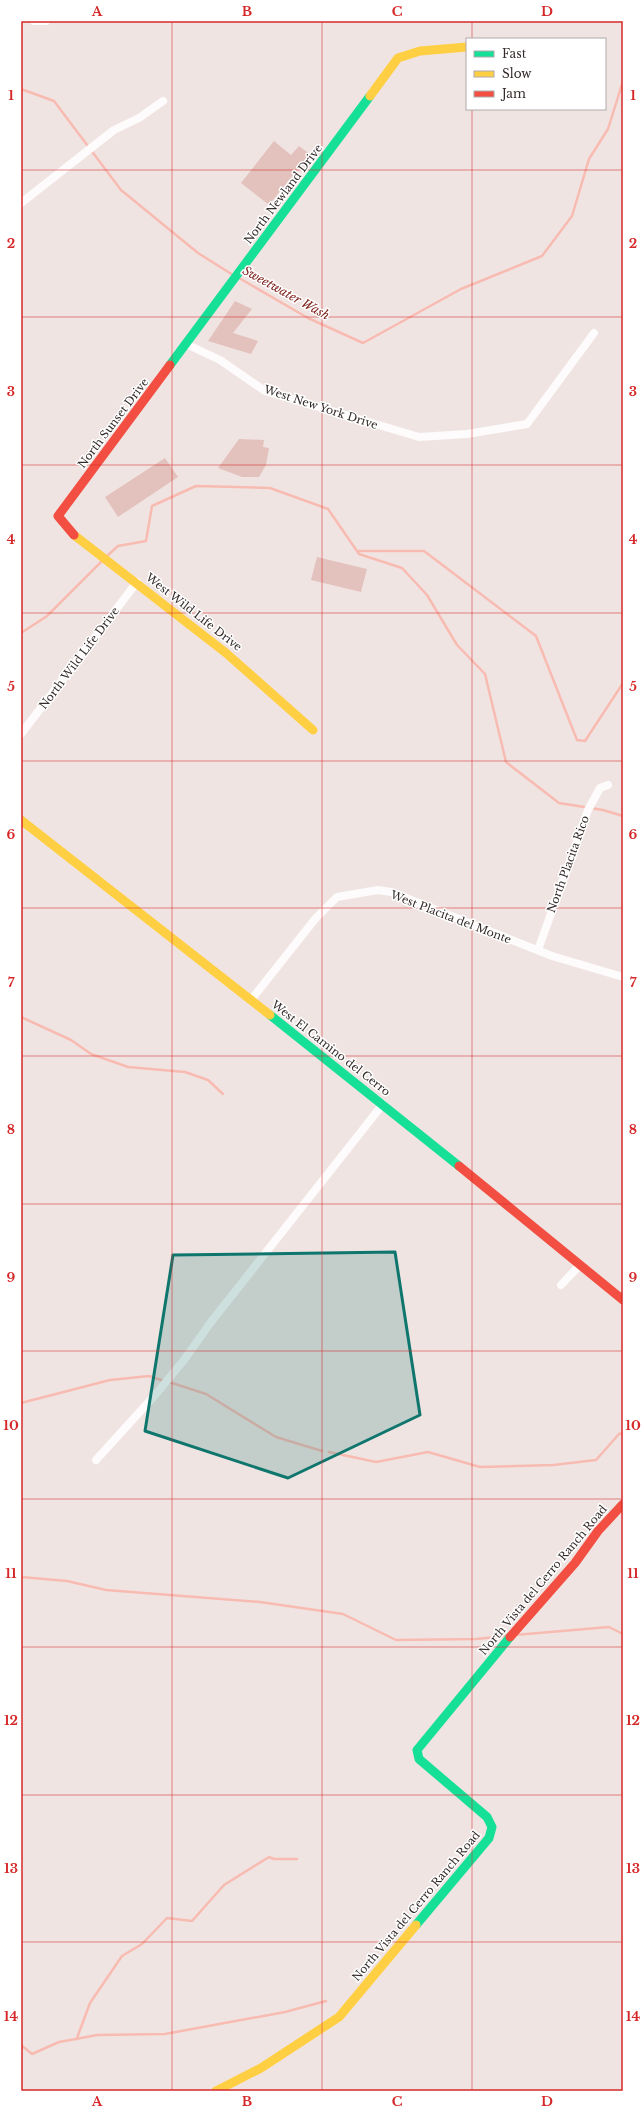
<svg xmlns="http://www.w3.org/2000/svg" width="644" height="2112" font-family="'Libre Baskerville',serif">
<rect width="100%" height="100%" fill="#f0e4e2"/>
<path fill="#e3c1bc" d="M274,141l17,14 8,-9 11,8 -41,51 -28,-22z
M235,301l17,8 -19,24 25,8 -7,13 -43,-13z
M239,439l25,1 -1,7 6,1 -3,17 -7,12h-17l-24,-9z
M165,458l13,19 -60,40 -13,-20z
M317,557l50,12 -6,23 -50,-12z"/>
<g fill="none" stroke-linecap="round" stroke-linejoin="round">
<path stroke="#f8bbb2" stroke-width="2.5" d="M21,89l33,12 67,89 77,63 35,22
M239,278l69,40 55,25 98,-54 81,-33 30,-40 17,-57 19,-30 15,-48
M357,551h67l112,85 41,104 8,1 38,-58
M107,556l11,-10 28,-5 6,-35 44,-20 74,2 58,21 31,45 43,14 25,27 30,50 28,29 21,88 53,41 44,7 20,6
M21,633l26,-17 55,-55
M21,1017l50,23 20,14 37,13 57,5 23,8 15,14
M169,1382l37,12 70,43 46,14
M21,1403l89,-23 39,-4 15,5
M329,1452l47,10 52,-10 52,15 73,-2 43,-5 23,-26 4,-1
M21,1577l46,4 39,9 154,12 83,12 53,26 80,-1 30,-3
M515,1635l94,-8 14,7
M77,2038l13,-35 32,-47 20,-12 25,-26 25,3 32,-36 45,-28 5,2h23
M21,2045l11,9 27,-12 17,-3 21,-4 68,-1 120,-22 41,-11
M622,2091l1,-1"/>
<path stroke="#fdfbfb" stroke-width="8" d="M34,21h12
M21,203l93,-73 25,-12 24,-17
M186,344l34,16 45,31 154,46 48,-3 60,-10 67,-91
M21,734l116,-152
M538,950l50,-140 12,-22 8,-3
M251,1000l64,-81 22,-22 41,-7 13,2 161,64 71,21
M561,1285l19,-20
M96,1460l60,-66 28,-34 27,-38 172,-218"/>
<path stroke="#16e098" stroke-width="9" d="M170,365l200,-269
M270,1015l189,151
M416,1925l73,-87 3,-11 -5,-10 -68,-58 -2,-9 93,-113"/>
<path stroke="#ffcf43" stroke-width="9" d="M370,96l28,-38 22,-7 47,-4
M74,535l152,118 87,77
M21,820l249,195
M216,2091l45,-23 78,-51 77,-92"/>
<path stroke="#f24e42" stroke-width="9" d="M74,535l-16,-19 112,-151
M459,1166l164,134
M510,1637l65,-74 23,-32 25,-27"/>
</g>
<path fill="#0f766e" fill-opacity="0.2" stroke="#0f766e" stroke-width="3" stroke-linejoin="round" d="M395,1252l25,163 -132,63 -143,-47 28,-176z"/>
<path fill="none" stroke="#d62828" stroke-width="1" stroke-opacity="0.55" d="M172,21v2070M322,21v2070M472,21v18M472,109v1982M21,170h602M21,317h602M21,465h602M21,613h602M21,761h602M21,908h602M21,1056h602M21,1204h602M21,1351h602M21,1499h602M21,1647h602M21,1795h602M21,1942h602"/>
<g text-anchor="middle" stroke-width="3" stroke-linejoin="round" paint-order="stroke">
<g font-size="11" fill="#342b2a" stroke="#fff">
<text transform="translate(283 194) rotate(-53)" y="4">North Newland Drive</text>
<text transform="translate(321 407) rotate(18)" y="4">West New York Drive</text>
<text transform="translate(113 423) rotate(-53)" y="4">North Sunset Drive</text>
<text transform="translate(194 612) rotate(38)" y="4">West Wild Life Drive</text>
<text transform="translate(79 658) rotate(-53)" y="4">North Wild Life Drive</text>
<text transform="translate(568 864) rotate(-70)" y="4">North Placita Rico</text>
<text transform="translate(451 917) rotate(21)" y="4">West Placita del Monte</text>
<text transform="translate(331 1048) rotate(38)" y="4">West El Camino del Cerro</text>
<text transform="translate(543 1580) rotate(-50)" y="4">North Vista del Cerro Ranch Road</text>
<text transform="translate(416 1906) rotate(-50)" y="4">North Vista del Cerro Ranch Road</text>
</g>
<g font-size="12" font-style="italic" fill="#7e211b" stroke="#fff">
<text transform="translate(286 293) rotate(29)" y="4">Sweetwater Wash</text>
</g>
</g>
<rect width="644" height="2112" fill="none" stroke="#ffffff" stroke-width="44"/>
<rect x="466" y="38" width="140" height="72" fill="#ffffff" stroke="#aeaaaa"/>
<rect x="474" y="51" width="20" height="6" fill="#16e098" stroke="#aeaaaa"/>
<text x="502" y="58" font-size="12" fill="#342b2a">Fast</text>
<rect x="474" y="71" width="20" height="6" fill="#ffcf43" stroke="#aeaaaa"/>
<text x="502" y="78" font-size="12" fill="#342b2a">Slow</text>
<rect x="474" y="91" width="20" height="6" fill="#f24e42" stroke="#aeaaaa"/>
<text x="502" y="98" font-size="12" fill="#342b2a">Jam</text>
<rect x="22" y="22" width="600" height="2068" fill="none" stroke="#d62828" stroke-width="1.5"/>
<g font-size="13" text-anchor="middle" font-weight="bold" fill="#d62828">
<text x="97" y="16">A</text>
<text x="247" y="16">B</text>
<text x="397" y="16">C</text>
<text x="547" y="16">D</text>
<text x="11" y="100">1</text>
<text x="633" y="100">1</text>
<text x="11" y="248">2</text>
<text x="633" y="248">2</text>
<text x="11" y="396">3</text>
<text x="633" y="396">3</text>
<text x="11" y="544">4</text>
<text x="633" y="544">4</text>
<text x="11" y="691">5</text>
<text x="633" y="691">5</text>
<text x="11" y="839">6</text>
<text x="633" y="839">6</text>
<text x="11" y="987">7</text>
<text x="633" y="987">7</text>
<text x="11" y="1134">8</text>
<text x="633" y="1134">8</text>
<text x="11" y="1282">9</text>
<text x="633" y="1282">9</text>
<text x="11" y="1430">10</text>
<text x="633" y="1430">10</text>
<text x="11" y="1578">11</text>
<text x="633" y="1578">11</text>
<text x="11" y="1725">12</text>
<text x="633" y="1725">12</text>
<text x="11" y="1873">13</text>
<text x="633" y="1873">13</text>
<text x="11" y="2021">14</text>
<text x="633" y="2021">14</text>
<text x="97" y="2106">A</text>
<text x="247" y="2106">B</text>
<text x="397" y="2106">C</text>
<text x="547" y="2106">D</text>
</g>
</svg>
